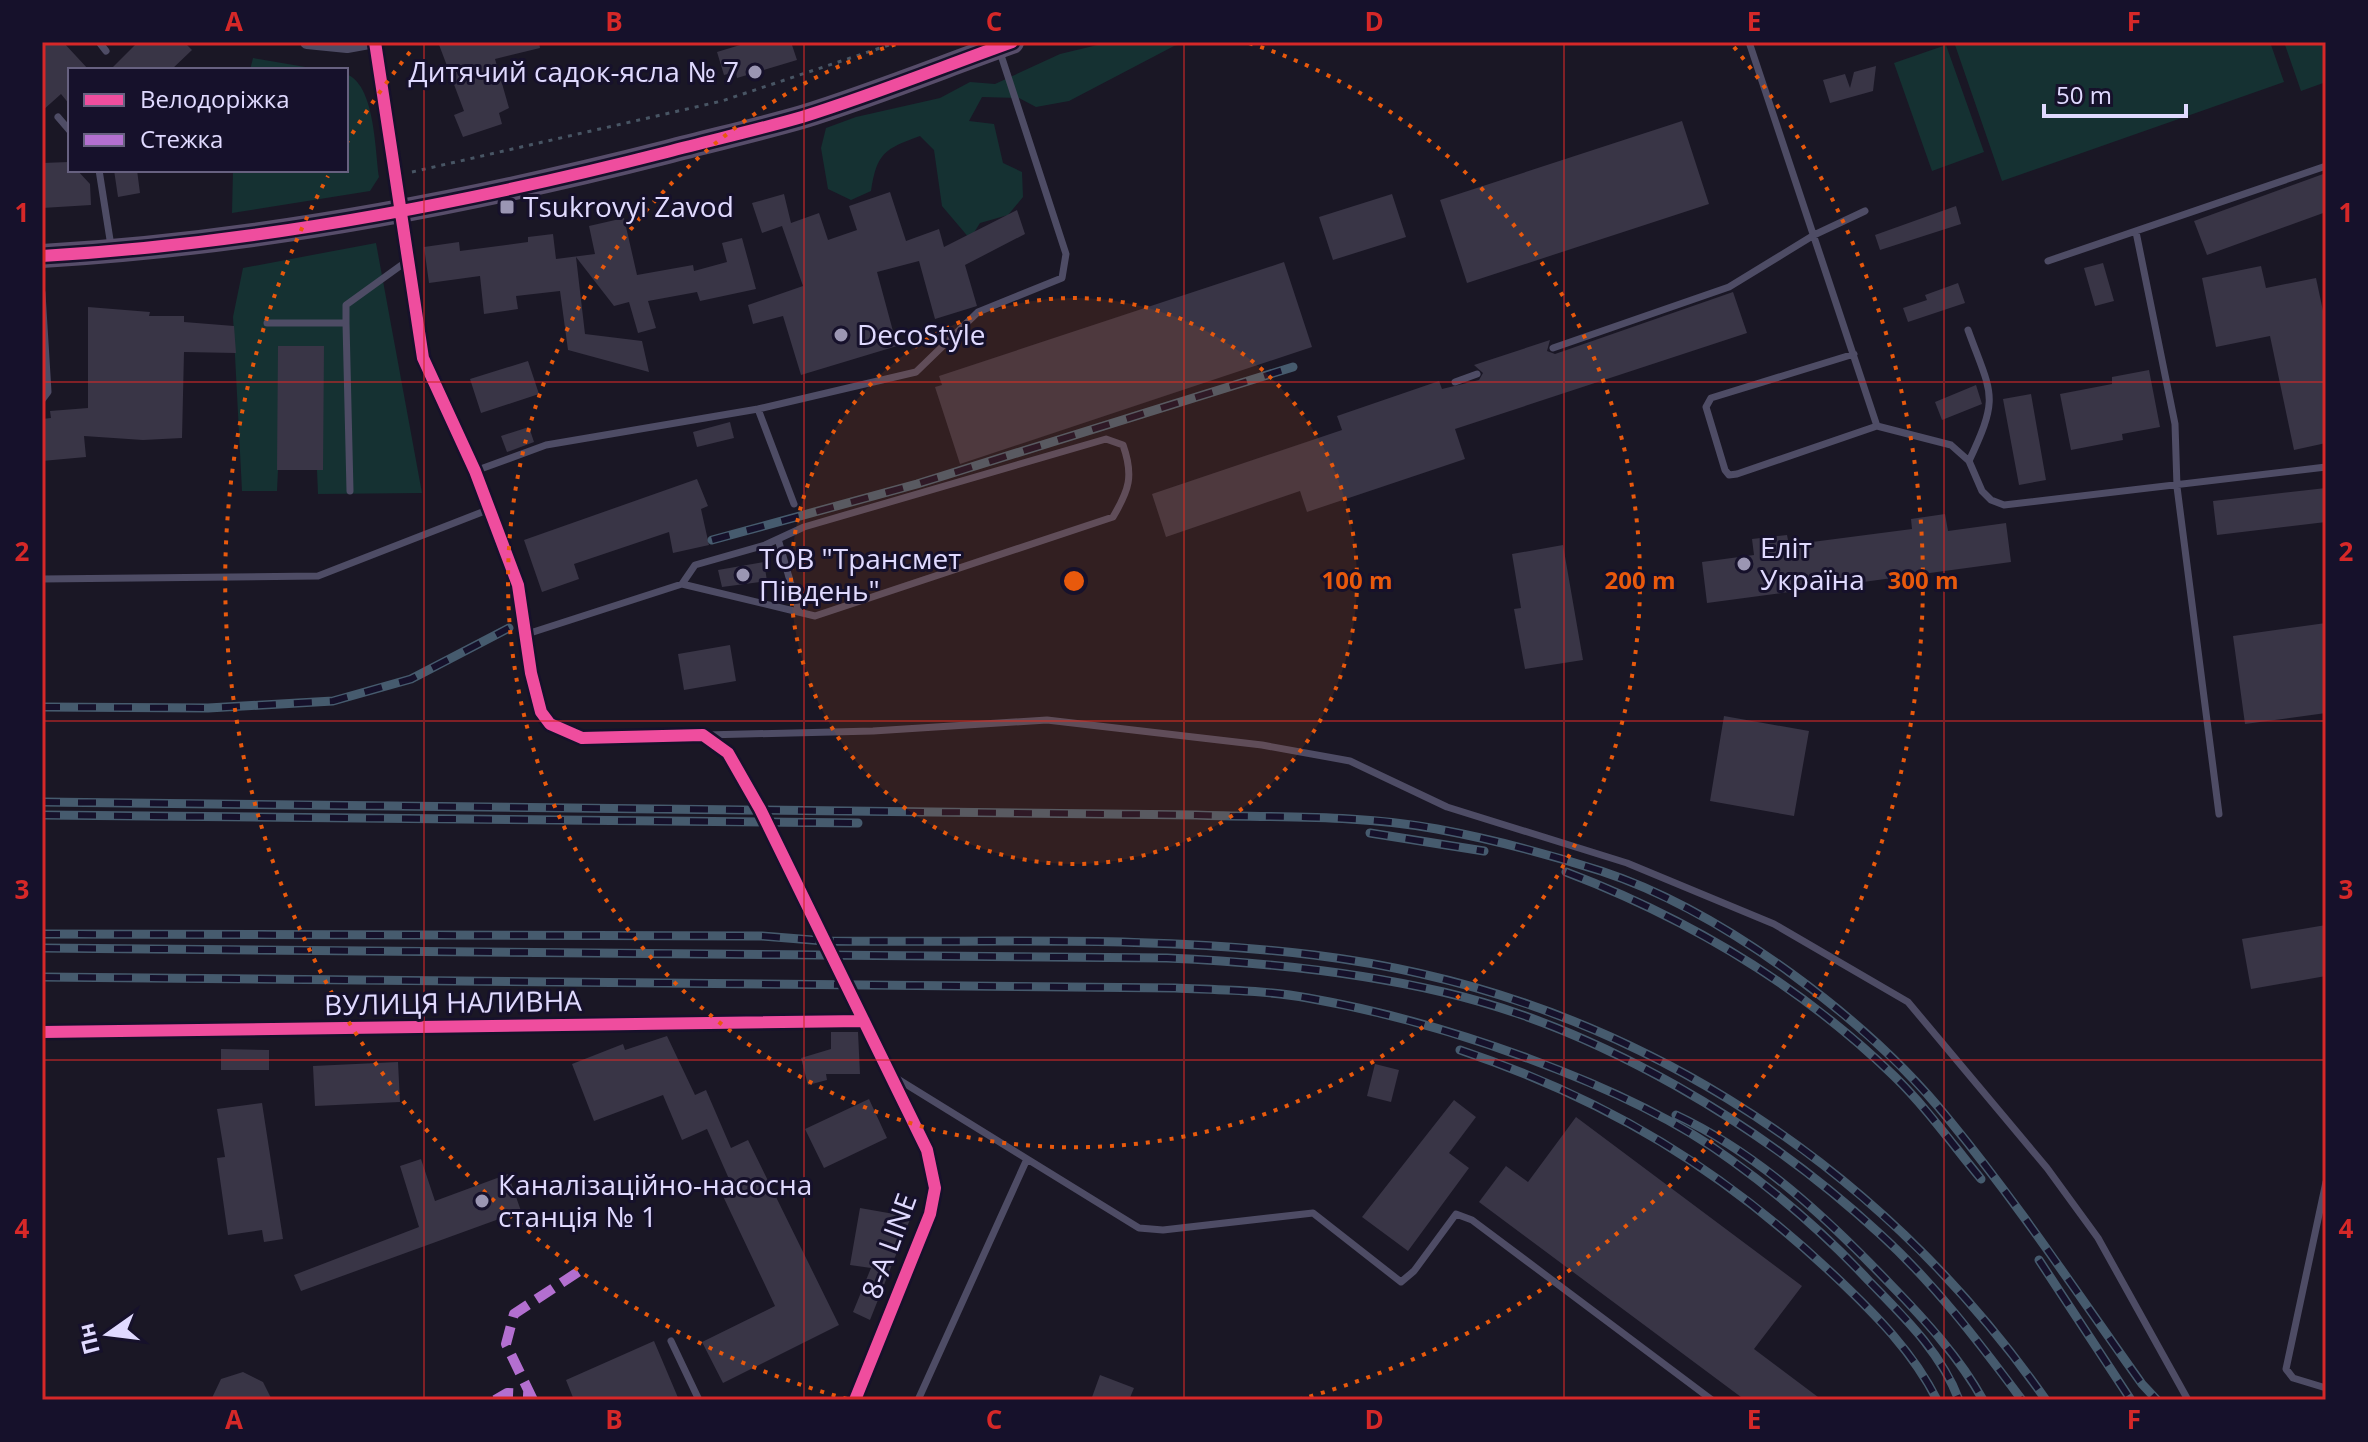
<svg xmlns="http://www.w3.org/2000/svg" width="2368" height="1442" font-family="'Open Sans',sans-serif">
<rect width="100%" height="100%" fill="#1a1725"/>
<path fill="#153132" d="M1110,42h80l-16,4 -105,55 -33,6 -17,-9 -37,-1 -13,24 25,3 9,39 19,9 1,25 -15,18 -28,8 -10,16 -28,-33 -8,-56 -14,-14c-35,13 -43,16 -49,55l-20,9 -23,-11 -7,-41 5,-20 30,-11 84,-19 30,-16 25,2 65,-30z
M1954,42h316l14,40 -282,99z
M2284,42h42v40l-25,9z
M1946,45l38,107 -52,19 -38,-108z
M253,58l70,12h-73z
M346,74c29,10 29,76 33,103l-9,14 -138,22 1,-43h113z
M376,243l46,250 -104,1 -1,-24h-39l-1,21h-35l-9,-174 10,-49z"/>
<path fill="#393546" d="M42,42h21l26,28h-19v35l-9,-11 -19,17z
M138,42h46l8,8 -21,20h-61z
M438,42h101l1,6 -45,11 14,49 -10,5 3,11 -39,13 -9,-22 10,-4z
M750,42h41l6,18 -60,18 -1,-6 -12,3 -7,-23z
M1876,66l-3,25 -43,12 -7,-23 22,-6 5,14 4,-16z
M1682,121l27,83 -242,79 -27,-83z
M69,162l1,8h7l13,14 1,21 -49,3v-45z
M114,170h23l3,23 -22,4z
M2326,173v39l-119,43 -13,-34z
M890,192l16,49 33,-12 5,18 73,-37 8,24 -60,31 12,41 -42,13 -16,-58 -42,11 20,74 -96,29 -18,-59 -30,8 -5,-19 55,-19 -21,-60 -20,7 -10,-30 32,-9 7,29 28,-10 9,27 29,-10 -8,-24z
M1392,194l14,43 -73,23 -14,-43z
M1956,206l5,18 -81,26 -5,-15z
M624,218l13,57 56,-10 1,6 33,-9 -5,-19 20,-5 14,51 -56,12 -3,-9 -49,9 8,27 -18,5 -9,-31 -15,4 -38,-49 9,77 57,7 7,31 -81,-22 -8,-59 -44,5 2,13 -34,5 -4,-38 -51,7 -5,-36 35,-5 1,9 68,-9v-5l25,-3 3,25 39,-5 -6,-28z
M1284,262l28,85 -352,117 -25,-77 7,-2 -3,-9z
M2103,263l11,38 -19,5 -11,-38z
M2261,266l5,22 50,-10 10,47v118l-32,7 -24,-114 -54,11 -14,-69z
M1958,283l7,20 -57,19 -5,-14 24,-8 -2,-5z
M1733,292l14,41 -292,96 10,30 -158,53 -7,-21 -134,46 -14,-43 190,-64 -5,-14 102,-35 3,8 37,-9 4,-7 -9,-8 76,-25 -3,11 8,3z
M88,307l62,5 -1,4h35v6l50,4 2,27 -52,-1 -2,86 -39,2 -59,-4 2,21 -44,4v-42l9,-1 -1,-7 38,-3z
M278,346h46l-1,124h-46z
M528,361l11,33 -58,19 -11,-34z
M2149,370l11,57 -38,7 1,6 -52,10 -11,-56 52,-10v-7z
M1976,385l6,19 -40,16 -7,-18z
M2031,394l15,86 -27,5 -16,-86z
M730,422l4,16 -37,9 -4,-15z
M529,427l5,15 -27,10 -6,-16z
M697,479l11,27 -7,3 8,36 -36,8 -4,-21 -95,32 5,15 -37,13 -18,-52z
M2326,488v34l-109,13 -4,-34z
M1945,514l3,17 58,-8 5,39 -304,41 -5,-41 52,-7 -2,-16 35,-4 2,10 123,-16 -1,-10z
M1563,545l20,115 -58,9 -11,-60 7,-1 -9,-54z
M764,562l3,19 -45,6 -4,-17z
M2326,623v90l-81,11 -12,-88z
M730,645l6,36 -52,9 -6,-36z
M1724,716l85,15 -15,85 -84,-15z
M2326,925v51l-75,13 -9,-50z
M831,1032h27l2,42h-34l1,6 -19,5 -7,-27 30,-9z
M667,1036l28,59 11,-5 25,58 17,-8 91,185 -116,58 -21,-41 73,-36 -53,-112 11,-6 -26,-59 -25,11 -19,-45 -69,26 -22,-57 51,-20 2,6z
M221,1049l48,1v20h-48z
M398,1062l2,40 -85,4 -2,-40z
M1375,1064l24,6 -8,32 -24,-6z
M869,1099l18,39 -63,30 -19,-39z
M1454,1100l22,17 -27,36 20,15 -61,83 -46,-34z
M262,1103l21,136 -19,3 -2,-12 -34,5 -11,-77 8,-1 -8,-48z
M1576,1117l226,169 -48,63 68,51h-77l-266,-198 27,-36 22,16z
M421,1159l14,42 73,-27 13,37 -220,80 -7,-16 125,-48 -19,-61z
M860,1208l51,9 -41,103 -17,-8 18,-44 -21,-3z
M654,1341l25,59h-105l-8,-20z
M243,1372l20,10 9,18h-61l10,-21z
M1100,1375l34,13 -5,12h-38z"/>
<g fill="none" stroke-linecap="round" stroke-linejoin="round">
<path stroke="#485564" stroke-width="3" stroke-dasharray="4 6" stroke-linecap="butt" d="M412,172l310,-71 176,-59"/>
<path stroke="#4e4c65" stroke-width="7" d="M99,42l7,9
M1749,42l128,384
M58,117l12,14
M99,170l12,76
M2136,232l39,192 2,63 42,327
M2048,261l278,-95
M42,293l6,99 -6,8
M267,323h79v-18l61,-44
M346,323l4,168
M1968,330c24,66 32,65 1,131
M1553,348l176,-61 85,-52 51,-24
M1854,354l-143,44 -5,9 19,63 4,5 8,-1 140,-48 74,19 18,16 13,30 9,9 13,5 322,-38
M1455,382l22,-8
M758,409l36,95
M475,471l71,-26 212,-36 158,-37 62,-60 84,-34 4,-24 -67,-205
M778,539l21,73
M42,579l276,-3 172,-67
M527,634l155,-50 133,32 298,-99c16,-27 21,-41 10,-72l-17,-6 -302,88 -39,18 -70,20 -13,19
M705,735l168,-4 174,-11 215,25 88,16 97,46 180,56 147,61 134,78 139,166 51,70 90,162
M896,1078l243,150 24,2 150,-17 88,69 13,-11 42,-57 16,6 240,180
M2326,1182l-40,187 7,9 33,10
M671,1341l28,59
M918,1400l109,-241"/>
<path stroke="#4e4c65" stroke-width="14" d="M307,42l40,4 22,-4
M375,42l48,316 52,113 43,114 13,88 10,39 9,12 32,14 121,-3 25,18 32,56 167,341 8,38 -5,26 -75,186
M42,1032l822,-11"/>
<path stroke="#574d6a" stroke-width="24" d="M42,256c210,-12 421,-52 625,-104 45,-12 90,-22 135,-35 71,-22 140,-50 210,-75"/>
<g stroke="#465b6e" stroke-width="9">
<path id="rail" d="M712,540l205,-56 376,-117
M42,707l166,1 125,-7 78,-22 98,-51
M42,802l1154,13c79,3 163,-1 241,14 54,10 111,25 164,42 122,40 269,150 349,250 69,84 129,175 192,263l15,16
M42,815l816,8
M1370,833l114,18
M1566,872c121,46 234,113 328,204 32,31 59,69 87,103
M42,934l720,2 63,5c162,2 328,-6 489,14 301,37 558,198 732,445
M42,948l1125,10c92,4 186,13 276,34 157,36 320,134 437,242 54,49 98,107 142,166
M42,977l1133,11c44,2 89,2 133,10 127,22 319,85 423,162 49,35 96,76 137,120 35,36 73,72 91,120
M1460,1050c149,50 263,120 377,228 39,37 76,74 100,122
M1676,1115c83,39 152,104 215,170 33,34 69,73 92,115
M2039,1260l92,140"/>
</g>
<use href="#rail" stroke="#16112b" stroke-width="6" stroke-dasharray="18" stroke-linecap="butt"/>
<path stroke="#b36fd0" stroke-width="10" stroke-dasharray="20 10" stroke-linecap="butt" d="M495,1400l12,-7 24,1
M533,1400l-27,-56 8,-30 67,-44"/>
<g stroke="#16112b" stroke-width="17">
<path id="cycleway" d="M375,42l48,316 52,113 43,114 13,88 10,39 9,12 32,14 121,-3 25,18 32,56 167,341 8,38 -5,26 -75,186
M42,256c210,-12 421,-52 625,-104 45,-12 90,-22 135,-35 71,-22 140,-50 210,-75
M42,1032l822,-11"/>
</g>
<use href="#cycleway" stroke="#ef4d9e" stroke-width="12"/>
</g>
<path fill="none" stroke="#d62828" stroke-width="2" stroke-opacity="0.55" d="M424,42v1358M804,42v1358M1184,42v1358M1564,42v1358M1944,42v1358M42,382h2284M42,721h2284M42,1060h2284"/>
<circle cx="1074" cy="581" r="283" fill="#e8590c" fill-opacity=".12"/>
<g fill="none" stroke="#e8590c" stroke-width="4" stroke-dasharray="4 8">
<circle cx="1074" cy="581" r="283"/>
<path d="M1249 43A566 566 0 1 1 899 43"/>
<path d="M847 1399A849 849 0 0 1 328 176M346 144A849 849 0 0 1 414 47M1734 47A849 849 0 0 1 1301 1399"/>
</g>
<g fill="#9b96b3" stroke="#16112b" stroke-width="3">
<circle cx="755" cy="72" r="8"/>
<rect x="499" y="199" width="16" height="16" rx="4"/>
<circle cx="841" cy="335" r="8"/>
<circle cx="1744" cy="564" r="8"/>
<circle cx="743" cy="575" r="8"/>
<circle cx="482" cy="1201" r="8"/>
</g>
<g text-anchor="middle" stroke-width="6" stroke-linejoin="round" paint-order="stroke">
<g font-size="28" fill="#e0daff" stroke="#16112b" text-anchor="start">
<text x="739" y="82" text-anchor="end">Дитячий садок-ясла № 7</text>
<text x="523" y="217">Tsukrovyi Zavod</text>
<text x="857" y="345">DecoStyle</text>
<text x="1760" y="558">Еліт<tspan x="1760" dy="32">Україна</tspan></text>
<text x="759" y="569">ТОВ "Трансмет<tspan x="759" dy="32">Південь"</tspan></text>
<text x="498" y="1195">Каналізаційно-насосна<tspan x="498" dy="32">станція № 1</tspan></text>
</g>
<g font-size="28" fill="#e0daff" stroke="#16112b">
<text transform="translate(453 1003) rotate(-1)" y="10">ВУЛИЦЯ НАЛИВНА</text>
<text transform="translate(889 1246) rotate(-70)" y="10">8-A LINE</text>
</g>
</g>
<circle cx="1074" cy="581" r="12" fill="#e8590c" stroke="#16112b" stroke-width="4"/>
<g font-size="24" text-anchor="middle" font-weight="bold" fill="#e8590c" stroke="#16112b" stroke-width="6" stroke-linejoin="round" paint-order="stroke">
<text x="1357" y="589">100 m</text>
<text x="1640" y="589">200 m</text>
<text x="1923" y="589">300 m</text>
</g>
<rect width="2368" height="1442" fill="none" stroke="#16112b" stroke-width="88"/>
<rect x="68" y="68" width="280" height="104" fill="#16112b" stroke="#676180" stroke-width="2"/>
<rect x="84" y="94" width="40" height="12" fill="#ef4d9e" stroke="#676180" stroke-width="2"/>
<text x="140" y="108" font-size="24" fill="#e0daff">Велодоріжка</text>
<rect x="84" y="134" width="40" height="12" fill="#b36fd0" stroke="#676180" stroke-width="2"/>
<text x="140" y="148" font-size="24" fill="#e0daff">Стежка</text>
<g transform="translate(108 1334) rotate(256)" stroke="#16112b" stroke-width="6" paint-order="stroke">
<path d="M0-6L14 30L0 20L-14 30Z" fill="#e0daff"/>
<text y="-12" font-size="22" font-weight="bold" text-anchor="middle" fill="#e0daff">Пн</text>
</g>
<path d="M2044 104v12h142v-12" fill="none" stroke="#e0daff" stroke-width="4"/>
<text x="2056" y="104" font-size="24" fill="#e0daff" stroke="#16112b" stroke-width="6" paint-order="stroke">50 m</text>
<rect x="44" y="44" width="2280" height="1354" fill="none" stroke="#d62828" stroke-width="3"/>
<g font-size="26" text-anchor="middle" font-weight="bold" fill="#d62828">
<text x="234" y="31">A</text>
<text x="614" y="31">B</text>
<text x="994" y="31">C</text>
<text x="1374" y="31">D</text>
<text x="1754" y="31">E</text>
<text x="2134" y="31">F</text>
<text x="22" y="222">1</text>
<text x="2346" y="222">1</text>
<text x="22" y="561">2</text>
<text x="2346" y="561">2</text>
<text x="22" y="899">3</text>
<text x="2346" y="899">3</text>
<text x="22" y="1238">4</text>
<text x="2346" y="1238">4</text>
<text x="234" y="1429">A</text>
<text x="614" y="1429">B</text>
<text x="994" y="1429">C</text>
<text x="1374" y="1429">D</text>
<text x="1754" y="1429">E</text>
<text x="2134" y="1429">F</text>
</g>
</svg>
